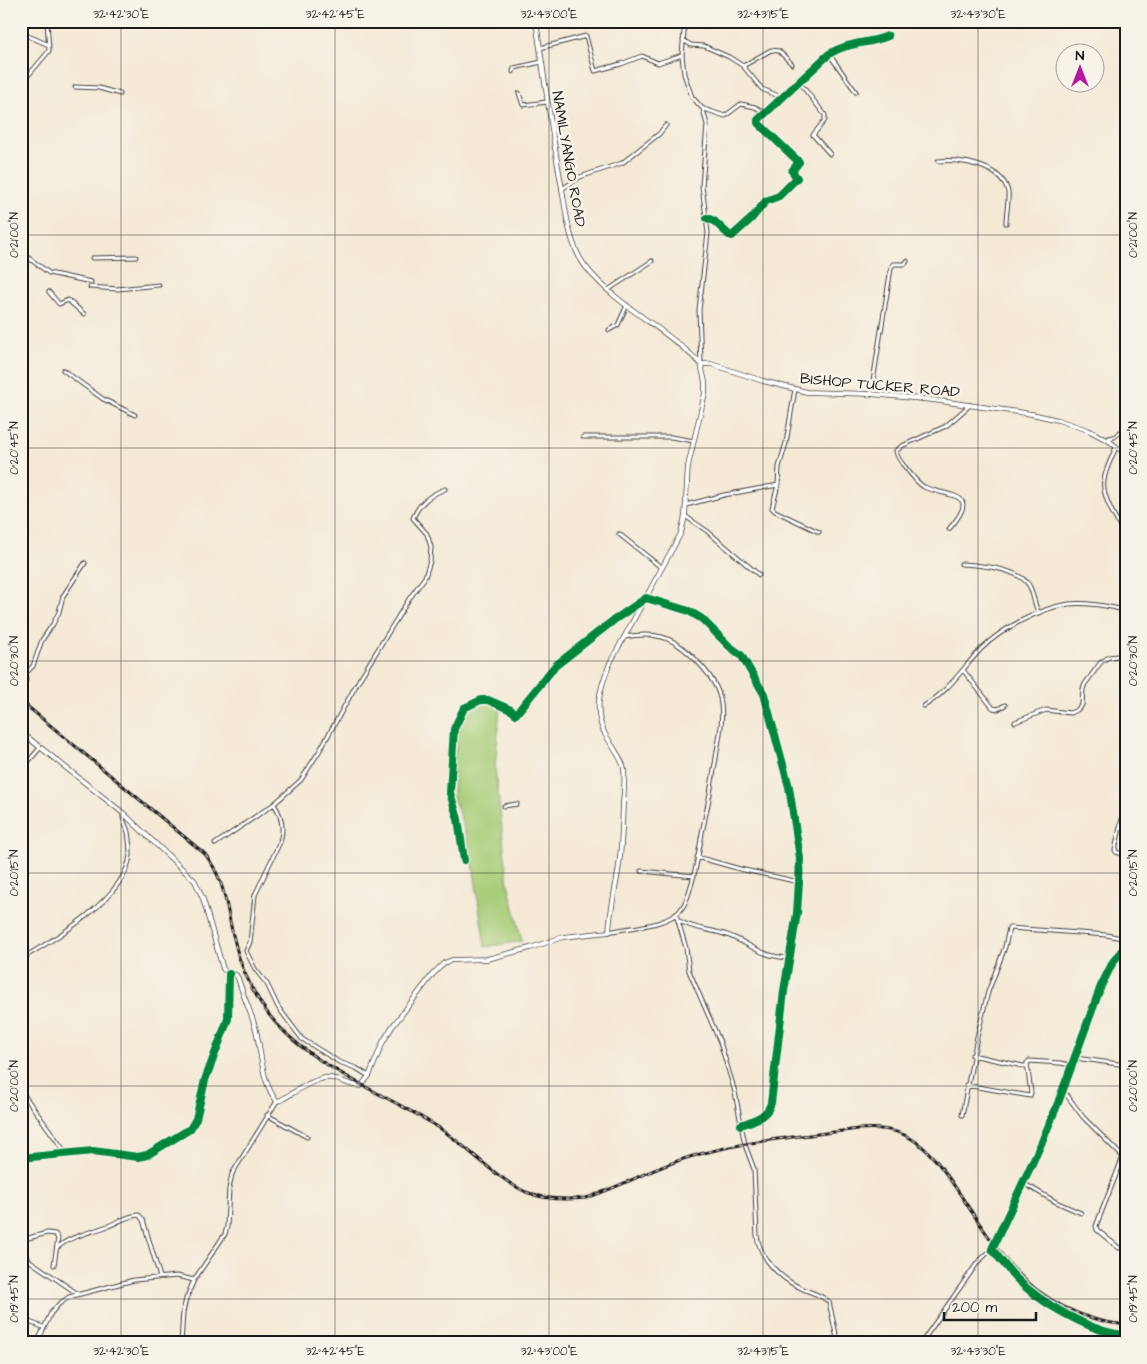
<svg xmlns="http://www.w3.org/2000/svg" width="1147" height="1364" font-family="'Architects Daughter',sans-serif">
<rect width="100%" height="100%" fill="#f7f3e8"/>
<filter id="ink" filterUnits="userSpaceOnUse"><feTurbulence type="fractalNoise" baseFrequency=".02" numOctaves="2"/><feDisplacementMap in="SourceGraphic" scale="10" xChannelSelector="R" yChannelSelector="G"/><feConvolveMatrix kernelMatrix="1 2 1 2 8 2 1 2 1" color-interpolation-filters="sRGB"/></filter>
<filter id="wash" filterUnits="userSpaceOnUse"><feTurbulence type="fractalNoise" baseFrequency=".0096" numOctaves="4" result="noise"/><feDisplacementMap in="SourceGraphic" scale="20" xChannelSelector="R" yChannelSelector="G"/><feGaussianBlur stdDeviation="1.12" result="paint"/><feColorMatrix in="noise" values="0 0 0 0 0 0 0 0 0 0 0 0 0 0 0 0 0 1.4 0 .05"/><feComposite in="paint" operator="in"/></filter>
<g filter="url(#wash)">
<rect width="100%" height="100%" fill="#f4e9d5"/>
<path fill="#a8ce79" stroke="#62754a" d="M486,701l14,6 -5,61 13,116 14,57 -37,6 -13,-90 -9,-32 -10,-28 1,-41 10,-47z"/>
</g>
<g filter="url(#ink)">
<g fill="none" stroke-linecap="round" stroke-linejoin="round">
<g stroke="#3c3b38" stroke-width="5">
<path id="minor" d="M685,21l-3,34 2,19 8,23 11,12 4,16 -5,61 6,47 -9,77 2,54
M21,33l28,12
M683,40l8,5 13,1 25,11 14,9 19,23 21,9
M540,48l46,-12 9,35 26,-7 21,-8 16,7 24,-8
M829,54l27,38
M743,66l28,-16 8,1 13,13
M513,72l1,-4 28,-6
M799,82l26,33v5l-12,15 17,19
M21,84l28,-33 -2,-30
M75,87l24,1 21,6
M519,93l4,12 24,-3
M704,109l21,7 16,-12 14,3 11,6
M938,161c21,-3 65,5 70,31 1,10 -2,21 -2,31
M562,189l18,-12 42,-14 37,-29 7,-9
M707,218l7,3 15,14 3,1 19,-17 15,-18 13,-5 18,-18 -5,-7 7,-9 -41,-39v-3l71,-66c18,-12 40,-10 59,-18
M26,256l23,17 42,9
M92,258l44,-1
M90,287l27,2 42,-4
M608,290l44,-29
M49,292l10,12 9,-4 16,14
M609,330l9,-5 9,-20
M63,370l40,29 32,16
M795,389l-9,54 -7,24 -1,18 -6,23 3,3 44,21
M871,394l20,-126 2,-4h12l2,-3
M583,437h88l23,4
M1109,438l5,-1 12,-9
M1116,447c-4,11 -11,22 -12,34 -3,15 14,42 22,55
M686,505l38,-10 54,-10
M685,516l22,15 52,44
M949,529c33,-38 1,-31 -25,-42 -7,-4 -13,-13 -19,-20 -4,-5 -8,-9 -9,-16l6,-5 44,-20 24,-21
M619,534l43,34
M961,564c18,1 60,4 69,23 4,9 4,18 9,26
M963,670l30,38 5,1 7,-4
M21,684l5,-4 -1,-6 8,-8 9,-26 11,-16 6,-12 4,-16 22,-33
M924,706c24,-14 38,-37 57,-57 20,-20 59,-41 88,-45 15,-2 42,2 57,7
M1015,722l31,-12 24,3 7,-3 5,-5 1,-16 2,-5 16,-22 8,-5 17,-2
M21,770l19,-22
M274,804c8,12 10,25 6,38l-25,53 -5,47 -4,9 9,18 12,15 11,23 24,32 37,23 17,6 13,8
M1125,805l-10,45 1,2 10,3
M504,806l13,-2
M215,844l59,-40 27,-24 19,-30 39,-70 50,-81 16,-22 5,-16 1,-14 -4,-13 -14,-16c7,-16 17,-23 32,-29
M697,857l43,12 59,13
M464,860l-6,-41 -8,-26 4,-64 10,-21 17,-8h7l23,10 5,4 39,-48 59,-46 32,-22 43,13 13,8 27,27 12,9 23,39 25,93 11,71 -1,24 -2,31 -13,78 -13,112c-4,14 -17,17 -30,22
M641,871l53,5
M676,914l10,34 3,23 31,71 15,50 10,53 9,24 3,67c3,23 24,43 44,52 10,5 19,6 28,14l9,41
M678,920c14,9 30,9 46,14 26,8 34,23 66,24
M609,932c21,-5 48,-5 66,-17 8,-5 13,-18 15,-26 6,-18 9,-37 12,-56 6,-27 11,-54 15,-82 3,-17 7,-35 3,-53 -5,-22 -36,-55 -58,-61 -12,-3 -26,-2 -38,0
M1126,945l-13,17 -12,24 -43,117 -17,41 -49,105c8,10 16,21 25,30 22,23 77,55 109,56
M21,959c34,-20 105,-61 109,-104 0,-8 -1,-16 -2,-23 -2,-7 -6,-12 -5,-19
M972,1055l51,11h3l3,-5 31,2 11,2
M1075,1058l51,7
M966,1085l64,11 1,-3 -4,-30
M1063,1090l20,27 43,43
M21,1091l45,62
M267,1115l40,22
M962,1115l15,-78 11,-45 17,-45 4,-19 98,7 19,4
M21,1158l72,-7 45,6 9,-2 43,-26 6,-10 9,-39 23,-61 1,-45
M1023,1183l33,19 25,11
M21,1240l26,-7 8,1 3,4 -4,27
M21,1248l9,13 48,33
M57,1248c13,-12 32,-15 48,-21 11,-3 22,-12 34,-12l4,5 17,57
M1119,1248l-22,-18 -1,-4 27,-69
M21,1319l22,8
M37,1343l14,-30 8,-9 10,-7 65,-17 43,-4 17,4
M181,1343l2,-31 3,-13 8,-19 31,-46 2,-7 2,-38 3,-15 45,-73
M921,1343l57,-81 14,-13"/>
</g>
<g stroke="#3c3b38" stroke-width="5.5">
<path id="secondary" d="M536,21c8,54 15,108 25,162 5,27 7,60 24,83 31,40 81,62 116,98
M701,364h10l52,17 44,11 64,2 62,6 99,14 26,6 30,10 21,11 17,13
M21,732l102,81 72,68 8,18 20,70 6,5 7,1 2,3c5,18 13,34 18,52 5,20 6,55 21,71l4,-1c11,-6 37,-25 50,-22 10,1 19,8 30,8l8,-10 14,-34 9,-15 41,-53 11,-11 8,-3 35,-1 43,-11 33,-11 46,-5c1,-21 6,-40 9,-60 4,-23 4,-46 5,-69 1,-11 2,-23 1,-34 -2,-11 -9,-18 -14,-27 -19,-26 -11,-52 0,-79l71,-130 4,-17 3,-50 17,-73v-11l-4,-18"/>
</g>
<use href="#minor" stroke="#fff" stroke-width="3"/>
<use href="#secondary" stroke="#fff" stroke-width="4"/>
<g stroke="#1c1c1c" stroke-width="3">
<path id="rail" d="M21,701l184,153c21,27 21,54 29,85 5,24 15,46 28,66 39,60 121,86 179,124 29,20 53,48 85,63 19,8 39,8 60,6 39,-13 74,-34 114,-44 51,-14 106,-18 158,-25 18,-1 36,-1 52,9 21,12 34,33 48,53 17,26 34,53 55,77 29,32 70,53 113,57"/>
</g>
<use href="#rail" stroke="#f7f3e8" stroke-width="1" stroke-dasharray="4" stroke-linecap="butt"/>
<g stroke="#f7f3e8" stroke-width="11">
<path id="cycleway" d="M707,218l7,3 15,14 3,1 19,-17 15,-18 13,-5 18,-18 -5,-7 7,-9 -41,-39v-3l71,-66c18,-12 40,-10 59,-18
M464,860l-6,-41 -8,-26 4,-64 10,-21 17,-8h7l23,10 5,4 39,-48 59,-46 32,-22 43,13 13,8 27,27 12,9 23,39 25,93 11,71 -1,24 -2,31 -13,78 -13,112c-4,14 -17,17 -30,22
M1126,945l-13,17 -12,24 -43,117 -17,41 -49,105c8,10 16,21 25,30 22,23 77,55 109,56
M21,1158l72,-7 45,6 9,-2 43,-26 6,-10 9,-39 23,-61 1,-45"/>
</g>
<use href="#cycleway" stroke="#00873e" stroke-width="8"/>
</g>
</g>
<path fill="none" stroke="#1c1c1c" stroke-width="1" stroke-opacity="0.45" d="M121,21v1322M335,21v1322M549,21v1322M763,21v1322M978,21v1322M21,22h1105M21,235h1105M21,448h1105M21,661h1105M21,873h1105M21,1086h1105M21,1299h1105"/>
<g text-anchor="middle" stroke-width="5" stroke-linejoin="round" paint-order="stroke">
<g font-size="15" fill="#1c1c1c" stroke="#f7f3e8">
<text transform="translate(569 159) rotate(80)" y="5">NAMILYANGO ROAD</text>
<text transform="translate(880 385) rotate(5)" y="5">BISHOP TUCKER ROAD</text>
</g>
</g>
<rect width="1147" height="1364" fill="none" stroke="#f7f3e8" stroke-width="55"/>
<g transform="translate(1080 68)"><circle r="24" fill="#f7f3e8" stroke="#9f9d96"/>
<path d="M0-4L9 19L0 12L-9 19Z" fill="#b5179e"/>
<text y="-8" font-size="14" font-weight="bold" text-anchor="middle" fill="#1c1c1c">N</text>
</g>
<path d="M944 1312v8h92v-8" fill="none" stroke="#1c1c1c" stroke-width="2.5"/>
<text x="952" y="1312" font-size="15" fill="#1c1c1c" stroke="#f7f3e8" stroke-width="4" paint-order="stroke">200 m</text>
<rect x="28" y="28" width="1092" height="1308" fill="none" stroke="#1c1c1c" stroke-width="2"/>
<g font-size="12" text-anchor="middle" fill="#1c1c1c">
<text x="121" y="18">32°42'30"E</text>
<text x="335" y="18">32°42'45"E</text>
<text x="549" y="18">32°43'00"E</text>
<text x="763" y="18">32°43'15"E</text>
<text x="978" y="18">32°43'30"E</text>
<text transform="translate(14 235) rotate(-90)" y="4">0°21'00"N</text>
<text transform="translate(1133 235) rotate(-90)" y="4">0°21'00"N</text>
<text transform="translate(14 448) rotate(-90)" y="4">0°20'45"N</text>
<text transform="translate(1133 448) rotate(-90)" y="4">0°20'45"N</text>
<text transform="translate(14 661) rotate(-90)" y="4">0°20'30"N</text>
<text transform="translate(1133 661) rotate(-90)" y="4">0°20'30"N</text>
<text transform="translate(14 873) rotate(-90)" y="4">0°20'15"N</text>
<text transform="translate(1133 873) rotate(-90)" y="4">0°20'15"N</text>
<text transform="translate(14 1086) rotate(-90)" y="4">0°20'00"N</text>
<text transform="translate(1133 1086) rotate(-90)" y="4">0°20'00"N</text>
<text transform="translate(14 1299) rotate(-90)" y="4">0°19'45"N</text>
<text transform="translate(1133 1299) rotate(-90)" y="4">0°19'45"N</text>
<text x="121" y="1355">32°42'30"E</text>
<text x="335" y="1355">32°42'45"E</text>
<text x="549" y="1355">32°43'00"E</text>
<text x="763" y="1355">32°43'15"E</text>
<text x="978" y="1355">32°43'30"E</text>
</g>
</svg>
